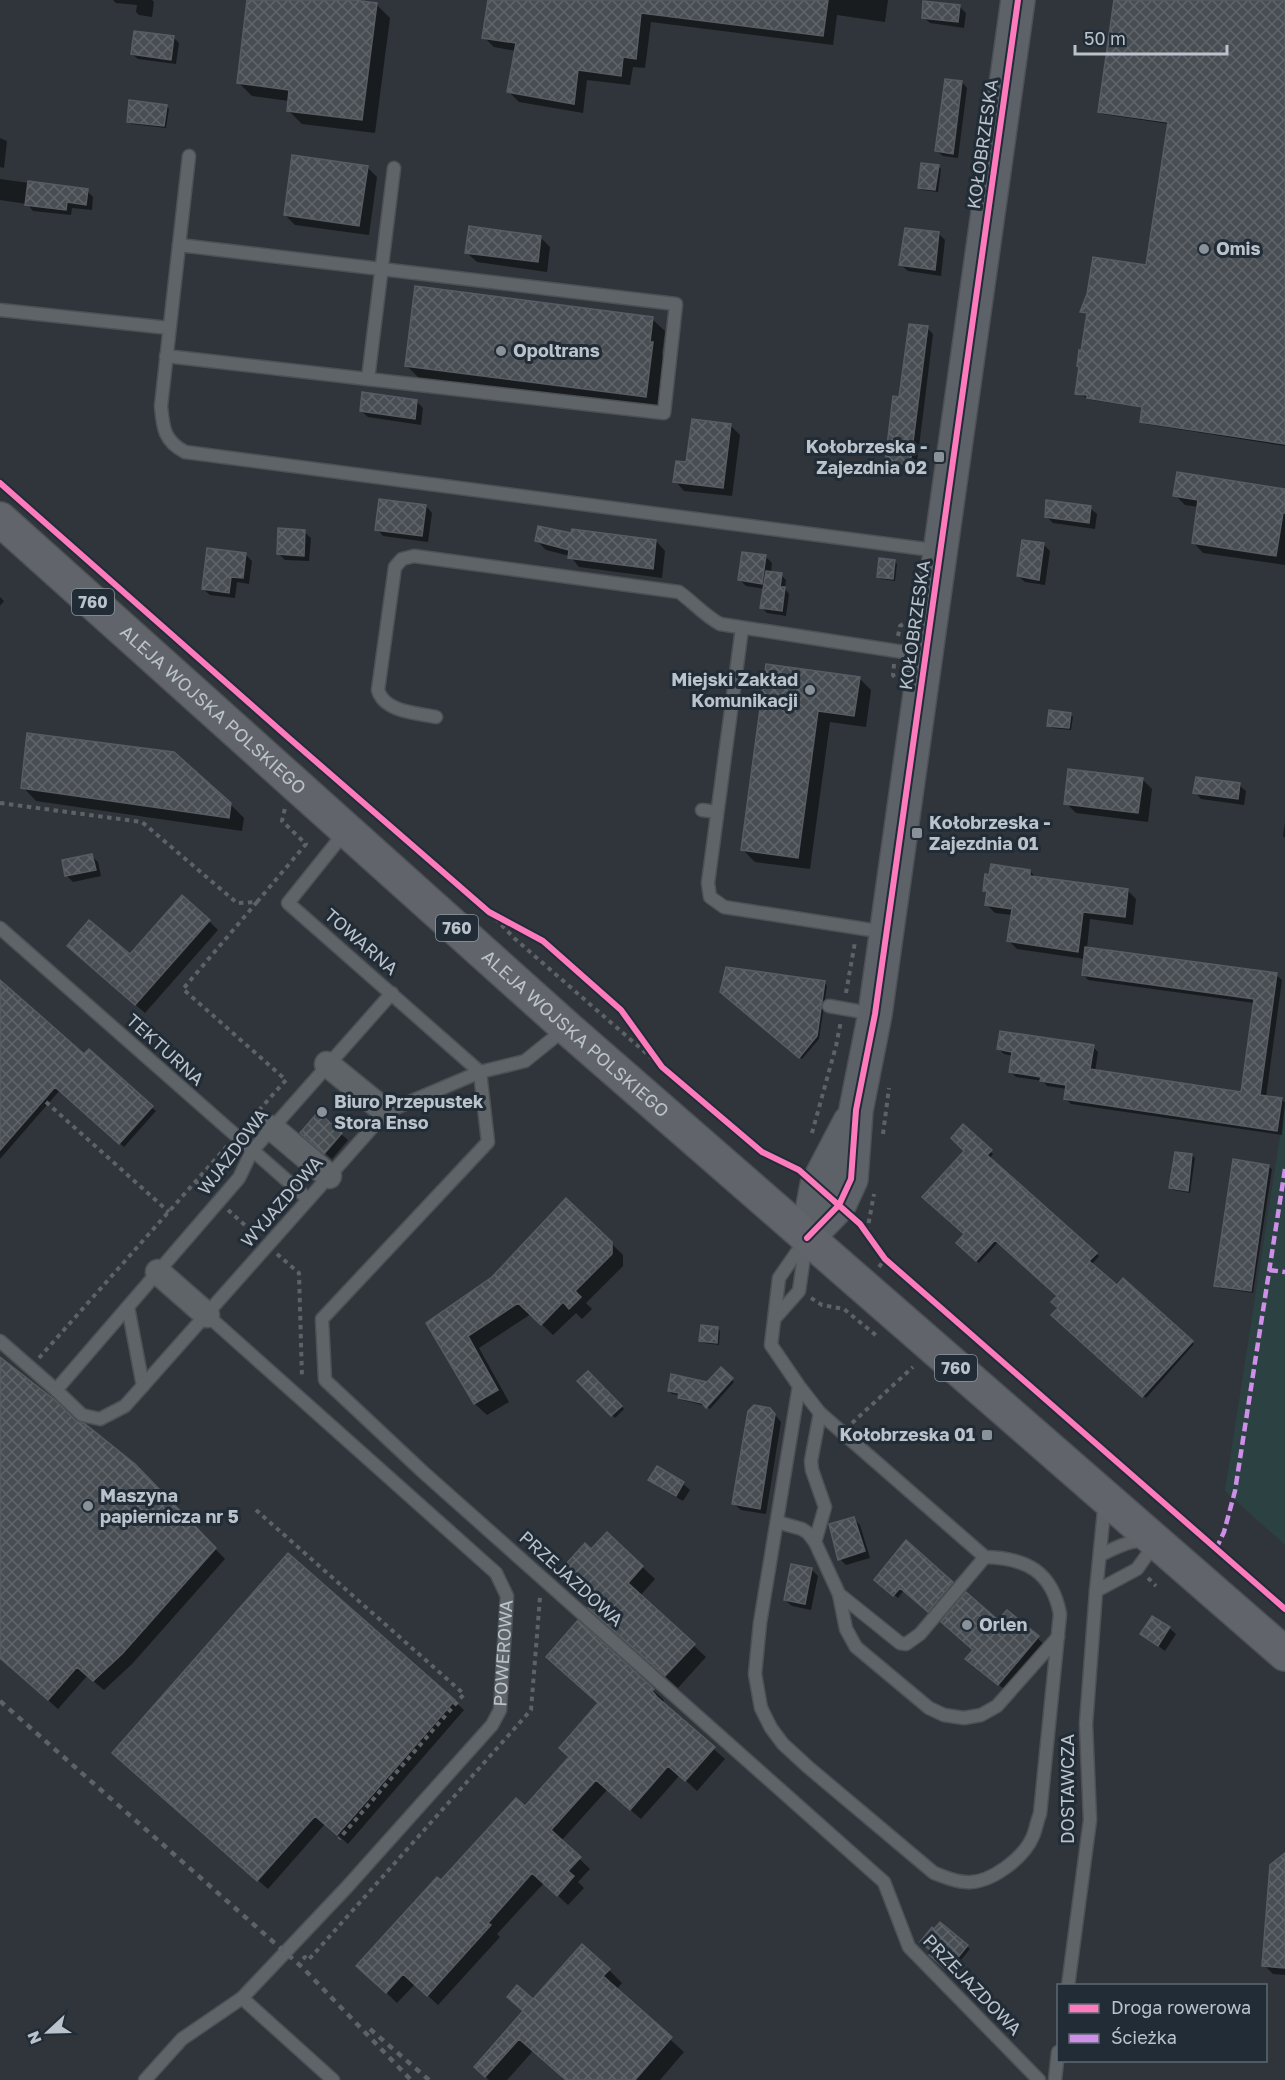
<svg xmlns="http://www.w3.org/2000/svg" width="1285" height="2080" font-family="'Golos Text',sans-serif">
<defs>
<pattern id="building-cross-hatch" width="8" height="8" patternUnits="userSpaceOnUse" patternTransform="scale(1.5)"><rect width="8" height="8" fill="#484d53"/><path d="M0 0l8 8M0 8l8-8" fill="none" stroke="#60656a"/></pattern>
</defs>
<rect width="100%" height="100%" fill="#2f353b"/>
<path fill="#2c4142" d="M1285,1104v441l-60,-54z"/>
<path fill="#0007" d="M113,0h39l2,2 -2,15 -13,-2 -3,-3 1,-7 -21,-2z
M249,0h93l34,4 14,14 -15,115 -73,-9 -14,-14 1,-9 -37,-5 -13,-13z
M528,0h360l-3,22 -48,-7 -4,30 -182,-23 -6,46 -12,-1 -3,18 -43,-5 -4,33 -64,-11 -10,-10 7,-41 -22,-4 -10,-10z
M1115,0h170v446l-140,-22 -3,-3 2,-13 -53,-8 -14,-7 12,-78 -7,-3 65,-45 22,-143 -67,-10 -3,-3z
M960,7l6,6 -2,15 -34,-5 -7,-6z
M174,38l5,5 -3,21 -38,-5 -6,-5z
M962,82l5,6 -9,70 -15,-2 -6,-5z
M166,106l3,3 -3,19 -35,-4 -3,-3z
M0,138l7,3 -3,27 -4,-1z
M938,166l3,3 -3,23 -16,-2 -3,-3z
M367,167l10,10 -8,58 -74,-10 -10,-10z
M0,179l87,12 6,6 -1,13 -20,-2 -1,7 -38,-4 -6,-7 -27,-4z
M939,234l6,6 -4,36 -33,-5 -7,-6z
M540,237l10,10 -3,25 -70,-10 -11,-10z
M652,319l13,12 -3,23 2,2 -6,53 -239,-31 -13,-13z
M927,328l6,6 -17,137 -23,-3 -6,-7 13,-63z
M416,401l7,7 -2,17 -53,-8 -7,-6z
M730,425l10,10 -8,61 -48,-5 -9,-10 13,-17z
M1285,491v74l-82,-12 -10,-11 6,-35 -14,-2 -10,-10z
M426,506l6,7 -4,29 -45,-6 -6,-7z
M1090,508l7,6 -2,15 -42,-6 -7,-7z
M304,532l7,6 -2,23 -24,-1 -7,-7z
M572,535l84,6 9,10 -3,27 -83,-11 -9,-11 -24,-6 -10,-10z
M1044,545l6,6 -5,34 -20,-3 -7,-6z
M245,554l7,7 -3,23 -12,-2 -2,16 -25,-3 -7,-6z
M766,557l6,6 -1,10 10,2 5,5 -1,9 4,5 -3,22 -19,-3 -5,-5 3,-19 -19,-3 -6,-6z
M894,561l3,3 -2,17 -14,-2 -3,-3z
M0,597l4,4 -4,5z
M768,666l91,12 12,12 -5,37 -36,-5 -20,147 -55,-7 -12,-12z
M1070,714l3,3 -2,13 -19,-2 -3,-3z
M1142,779l10,10 -4,33 -72,-9 -10,-10z
M1239,785l7,6 -2,14 -43,-6 -6,-7z
M23,787l207,17 14,14 -2,13 -206,-30z
M1285,822v16l-2,-2z
M92,856l6,6 3,14 -28,6 -7,-7z
M1030,871l7,8 91,12 8,8 -3,26 -43,-6 -3,29 189,27 6,5 -16,117 16,2 3,4 -3,32 -211,-31 -5,-5 1,-10 -20,-3 -4,-5 -27,-4 -5,-5 2,-16 -9,-2 -5,-5 94,-2 5,5 -3,20 147,21 12,-90 -166,-23 -5,-6 2,-15 -68,-10 -8,-8 3,-26 -17,-2 -8,-8 1,-11 -3,-4z
M209,921l9,9 -73,83 -67,-58 52,2z
M0,982l84,74 72,55 -32,36 -64,-57 -60,69z
M825,983l2,3 -8,53 -17,20 -77,-65z
M963,1127l30,27 -4,5 110,97 -8,9 26,22 6,-7 71,64 -48,54 -93,-83 7,-7 -1,-12 -60,-55 -20,22 -19,-17 6,-11v-84z
M341,1134l7,6 -16,19 -23,-20z
M1192,1155l3,3 -5,35 -17,-3 -3,-3z
M1269,1167l3,2 -19,124 -34,-5 -3,-3z
M611,1243l12,12v11l-37,37 6,6 -10,10 -6,-6 -23,22 -22,-21 -52,34 30,54 -22,13 -12,-11 -47,-80z
M717,1328l3,3 -1,14 -15,-2 -3,-2z
M0,1359l75,63 59,43 91,94 -93,105 -28,26 -17,-14 -29,33 -58,-52z
M721,1369l13,13 -24,27 -4,-3 -24,-6 -2,-2v-3l-8,-1 -3,-3 39,-8z
M588,1373l36,36 -9,9 -36,-37z
M770,1409l11,13 -15,92 -25,-4 -7,-6z
M657,1468l26,16 7,6 -7,11 -26,-15 -7,-6z
M853,1518l7,7 10,33 -24,7 -6,-6z
M607,1534l48,45 -15,17 66,61 -28,31 -75,-68 -10,-14 -2,-55z
M906,1543l50,44 -23,27 -29,-24 -6,8 -18,-15z
M811,1569l7,7 -7,34 -19,-4 -7,-6z
M1007,1612l37,32 -39,46 -38,-31z
M1169,1628l7,6 -11,17 -23,-17z
M653,1690l11,10 -2,3 63,56 -28,32 -17,-16 -39,44 -34,-29 -46,51 29,28 -12,13 6,6 -16,17 -24,-22 -47,51 3,3 -62,68 -23,-21 -18,19 -28,-27 72,-94z
M454,1701l10,9 -116,134 -23,-20 -57,65 -144,-126z
M1285,1860v115l-12,-1 -9,-9z
M941,1924l29,25 -19,23 -20,-17 2,-3 1,-21z
M609,1970l13,13 -6,7 68,62 -24,28h-94l-33,-29 -26,29h-18l-13,-13 57,-66z"/>
<path fill="url(#building-cross-hatch)" stroke="#575c63" stroke-width="1.5" d="M247,0h107l23,3 -15,117 -75,-9 2,-21 -52,-7z
M488,0h340l-5,36 -182,-23 -5,46 -13,-2 -2,19 -43,-6 -4,34 -67,-12 9,-49 -34,-5z
M1114,0h171v444l-145,-22 2,-15 -55,-9v-3l-12,-1 4,-27 -2,-1 2,-16 2,1 6,-38 -7,-1 7,-18 6,-37 53,8 22,-143 -70,-10z
M923,1l37,4 -2,17 -36,-4z
M134,31l40,5 -3,24 -40,-6z
M945,79l17,2 -9,73 -18,-3z
M129,100l38,5 -3,21 -37,-4z
M292,155l76,11 -9,60 -75,-11z
M921,163l18,2 -4,25 -17,-2z
M28,181l60,8 -2,16 -19,-3 -1,8 -41,-5z
M469,226l72,10 -3,26 -73,-9z
M905,228l34,4 -4,38 -36,-5z
M415,286l238,31 -3,25h3l-7,55 -241,-31z
M909,324l19,2 -18,139 -25,-3 8,-66 6,1z
M362,392l55,8 -2,19 -55,-8z
M692,419l39,5 -8,64 -50,-6 3,-21 10,1z
M1177,472l108,17v24h-2l-7,43 -84,-13 6,-43 -25,-4z
M379,499l47,6 -4,31 -47,-6z
M1046,500l45,6 -2,17 -44,-6z
M538,526l33,7 1,-4 84,11 -3,29 -85,-11 1,-8 -34,-9z
M278,528l27,2 -1,26 -27,-2z
M1022,540l22,3 -5,37 -22,-4z
M207,548l39,5 -3,25 -12,-1 -2,16 -27,-4z
M742,552l24,3 -4,29 -24,-4z
M879,558l16,2 -2,19 -16,-2z
M766,571l16,2 -2,14h5l-3,24 -22,-3z
M766,664l94,13 -6,39 -36,-5 -20,147 -57,-8z
M1049,710l22,3 -2,15 -22,-2z
M27,733l147,19 57,51 -2,15 -208,-30z
M1068,769l75,9 -5,35 -74,-9z
M1196,777l44,6 -2,16 -45,-6z
M92,854l4,16 -31,6 -3,-16z
M991,864l39,6v6l98,13 -3,28 -42,-5 -5,40 -71,-11 5,-32 -27,-4 2,-14h-4l2,-17 4,1z
M182,895l28,25 -75,85 -68,-59 22,-26 41,34z
M1085,947l192,26 -17,122 22,3 -5,33 -213,-32 2,-14 -26,-4 1,-4 -32,-5 3,-20 -15,-3 3,-18 94,14 -4,24 151,23 13,-93 -172,-24z
M726,967l99,14 -8,55 -18,22 -79,-66z
M0,980l84,74 5,-5 64,57 -34,38 -64,-57 -55,63z
M318,1112l24,21 -18,21 -24,-21z
M963,1124l29,26 -5,5 110,98 -8,8 28,24 6,-7 70,63 -51,56 -91,-82 7,-7 -7,-6 6,-6 -62,-56 -19,21 -20,-18 8,-9 -42,-37 42,-46 -13,-13z
M1175,1152l17,2 -4,37 -19,-3z
M1233,1159l36,6 -18,126 -37,-5z
M566,1198l46,44v12l-37,37 6,6 -12,12 -6,-7 -22,23 -23,-22 -50,33 30,54 -24,14 -48,-81 66,-46z
M701,1325l17,2 -1,16 -18,-2z
M0,1357l56,44 20,20 9,3 50,40 81,84 -94,106 -29,27 -16,-14 -29,33 -48,-42z
M721,1367l12,11 -27,30 -4,-5 -24,-5 1,-5 -11,-2 3,-17 36,8z
M588,1371l34,35 -11,10 -34,-35z
M754,1405l16,3 5,6 -15,95 -28,-5 16,-93z
M657,1466l27,16 -8,14 -28,-16z
M854,1517l11,34 -27,9 -9,-36z
M607,1532l36,34 -15,17 67,61 -30,32 -77,-68 3,-3 -34,-31 28,-31 6,6z
M906,1540l47,42 -25,30 -28,-24 -7,8 -19,-16z
M288,1553l167,147 -118,135 -22,-19 -58,65 -145,-128z
M791,1564l21,4 -7,36 -21,-4z
M966,1592l32,28 9,-10 32,26 -41,49 -33,-26 8,-9 -32,-28z
M1152,1616l18,11 -12,19 -18,-12z
M578,1620l76,69 -2,2 5,6 58,50 -30,34 -17,-15 -38,44 -34,-30 -45,50 30,27 -13,14 6,5 -17,20 -25,-23 -44,50 3,2 -64,71 -24,-22 -17,19 -30,-27 81,-89 4,3 75,-82 9,8 44,-49 -10,-9 39,-45 -52,-46z
M1285,1853v115l-23,-2 8,-101z
M940,1922l28,23 -21,26 -18,-16 3,-3 -12,-10 12,-15 2,2z
M582,1944l28,25 -7,7 69,61 -37,43h-69l-47,-41 -34,38 -11,-10 49,-56 -16,-14 10,-12 16,14z"/>
<g fill="none" stroke-linecap="round" stroke-linejoin="round">
<g stroke="#4d5156" stroke-width="15">
<g id="lane">
<path d="M189,156l-28,250c2,22 3,35 24,46l755,99"/>
<path d="M0,310l169,18"/>
<path d="M166,356l498,57 12,-109 -497,-59"/>
<path d="M368,379l26,-211"/>
<path d="M742,628l-34,255 2,14 14,10 160,25"/>
<path d="M436,717c-19,-4 -52,-5 -58,-27l17,-123 7,-8 12,-3 265,36c14,10 25,23 41,32l203,31"/>
<path d="M702,810l15,2"/>
<path d="M345,832l-57,71 192,169"/>
<path d="M0,928l308,271"/>
<path d="M829,1006l45,8"/>
<path d="M480,1072l8,70 -166,177 3,61 98,92 461,410 25,65 130,133"/>
<path d="M128,1307l15,79"/>
<path d="M775,1318l24,-27 7,-49"/>
<path d="M0,1341l56,49 26,25 18,4 25,-13 261,-294 94,-40 45,-11 41,-33"/>
<path d="M799,1386l-39,237 -5,51 6,34 10,20 12,16 25,23 126,106c11,4 21,9 32,9 24,2 58,-24 67,-46 3,-7 4,-15 7,-22l20,-200c-8,-42 -33,-56 -75,-57l-165,-144 -21,-27 -28,-41 8,-67 27,-39"/>
<path d="M56,1390l183,-212 13,-27 140,-158"/>
<path d="M777,1522l25,7 6,4 7,9 24,52 61,49 6,1 14,-10 65,-77"/>
<path d="M815,1542l10,-35 -13,-37 -1,-9 9,-48"/>
<path d="M1096,1591l41,-22 20,-28c-24,-3 -35,4 -57,14"/>
<path d="M839,1594l7,35 10,18 73,61 15,7 20,3 17,-3 16,-9 61,-69"/>
<path d="M1068,1986l22,-166 -4,-96 10,-133 9,-90"/>
<path d="M242,1998l91,82"/>
<path id="s1" d="M145,2080l37,-41 60,-41 105,-111 145,-162 8,-15 7,-114 -11,-23 -289,-258"/>
<path d="M1055,2080l3,-28"/>
</g>
</g>
<g stroke="#4d5156" stroke-width="27">
<path id="street" d="M327,1064l59,48
M272,1128l57,48
M158,1272l49,43"/>
</g>
<g stroke="#4d5156" stroke-width="36">
<path id="secondary" d="M807,1238l32,-33 12,-26 5,-69 19,-96 143,-1014
M807,1238l10,-53 33,-63"/>
</g>
<g stroke="#4d5258" stroke-width="36">
<g id="primary">
<path id="s2" d="M0,519l566,508 719,627"/>
</g>
</g>
<path stroke="#5d6267" stroke-width="4" stroke-dasharray="4.5 4.5" stroke-linecap="butt" d="M898,636l2,-10 5,-3
M894,664l-1,11 3,4
M0,803l142,19 95,81 20,-1 -74,87 103,91 -26,29
M257,902l49,-58 -24,-23 3,-13
M489,912l25,26 148,129
M846,993l9,-51
M46,1102l123,110
M812,1133l24,-87 5,-25
M883,1134l6,-46
M196,1182l11,9
M228,1210l28,25
M867,1232l7,-38
M277,1254l22,19 3,105
M879,1267l6,-8
M811,1298l11,7 22,4 34,28
M39,1358l188,-212
M852,1423l61,-56
M256,1510l208,184 -125,145
M1148,1578l8,8
M303,1959l2,-2 3,3 5,-5 218,-245 9,-113"/>
<use href="#lane" stroke="#5f6469" stroke-width="12"/>
<use href="#street" stroke="#5f6469" stroke-width="24"/>
<use href="#secondary" stroke="#5d6268" stroke-width="33"/>
<use href="#primary" stroke="#61656b" stroke-width="33"/>
<path stroke="#5d6267" stroke-width="4.5" stroke-dasharray="6 6" stroke-linecap="butt" d="M0,1701l303,267 108,112
M370,2029l59,51"/>
<path stroke="#ce8fe9" stroke-width="4.5" stroke-dasharray="9 4.5" stroke-linecap="butt" d="M1269,1270l16,2
M1216,1549l8,-17 11,-41 50,-322"/>
<g stroke="#212c37" stroke-width="10">
<path id="cycleway" d="M0,483l290,256 199,173 54,29 78,69 41,57 100,85 37,18 61,54 25,35 400,350
M807,1238l32,-33 12,-26 5,-69 19,-96 143,-1014"/>
</g>
<use href="#cycleway" stroke="#fd7abc" stroke-width="6"/>
</g>
<g fill="#899199" stroke="#212c37" stroke-width="2">
<circle cx="1204" cy="249" r="6"/>
<circle cx="501" cy="351" r="6"/>
<rect x="933" y="451" width="12" height="12" rx="3"/>
<circle cx="810" cy="690" r="6"/>
<rect x="911" y="827" width="12" height="12" rx="3"/>
<circle cx="322" cy="1112" r="6"/>
<rect x="981" y="1429" width="12" height="12" rx="3"/>
<circle cx="88" cy="1506" r="6"/>
<circle cx="967" cy="1625" r="6"/>
</g>
<g text-anchor="middle" stroke-width="6" stroke-linejoin="round" paint-order="stroke">
<g fill="#212c37" stroke="#8c959f" stroke-width="1.5">
<rect x="72" y="589" width="42" height="26" rx="4.5"/>
<rect x="436" y="915" width="42" height="26" rx="4.5"/>
<rect x="935" y="1355" width="42" height="26" rx="4.5"/>
</g>
<g font-size="16" font-weight="bold" fill="#bac2cb">
<text x="93" y="608">760</text>
<text x="457" y="934">760</text>
<text x="956" y="1374">760</text>
</g>
<g font-size="18" fill="#bac2cb" stroke="#212c37">
<text transform="translate(983 144) rotate(-82)" y="6">KOŁOBRZESKA</text>
<text transform="translate(915 625) rotate(-82)" y="6">KOŁOBRZESKA</text>
<text dy="6" stroke="none"><textPath href="#s2" startOffset="286">ALEJA WOJSKA POLSKIEGO</textPath></text>
<text transform="translate(361 942) rotate(41)" y="6">TOWARNA</text>
<text dy="6" stroke="none"><textPath href="#s2" startOffset="772">ALEJA WOJSKA POLSKIEGO</textPath></text>
<text transform="translate(165 1050) rotate(42)" y="6">TEKTURNA</text>
<text transform="translate(233 1152) rotate(-53)" y="6">WJAZDOWA</text>
<text transform="translate(282 1202) rotate(-49)" y="6">WYJAZDOWA</text>
<text transform="translate(571 1579) rotate(42)" y="6">PRZEJAZDOWA</text>
<text dy="6" stroke="none"><textPath href="#s1" startOffset="572">POWEROWA</textPath></text>
<text transform="translate(1068 1789) rotate(-90)" y="6">DOSTAWCZA</text>
<text transform="translate(972 1985) rotate(46)" y="6">PRZEJAZDOWA</text>
</g>
<g font-size="18" font-weight="bold" fill="#bac2cb" stroke="#212c37" text-anchor="start">
<text x="1216" y="255">Omis</text>
<text x="513" y="357">Opoltrans</text>
<text x="927" y="453" text-anchor="end">Kołobrzeska -<tspan x="927" dy="21">Zajezdnia 02</tspan></text>
<text x="798" y="686" text-anchor="end">Miejski Zakład<tspan x="798" dy="21">Komunikacji</tspan></text>
<text x="929" y="829">Kołobrzeska -<tspan x="929" dy="21">Zajezdnia 01</tspan></text>
<text x="334" y="1108">Biuro Przepustek<tspan x="334" dy="21">Stora Enso</tspan></text>
<text x="975" y="1441" text-anchor="end">Kołobrzeska 01</text>
<text x="100" y="1502">Maszyna<tspan x="100" dy="21">papiernicza nr 5</tspan></text>
<text x="979" y="1631">Orlen</text>
</g>
</g>
<rect x="1057" y="1984" width="210" height="78" fill="#212c37" stroke="#5e6872" stroke-width="1.5"/>
<rect x="1069" y="2004" width="30" height="9" fill="#fd7abc" stroke="#5e6872" stroke-width="1.5"/>
<text x="1111" y="2014" font-size="18" fill="#bac2cb">Droga rowerowa</text>
<rect x="1069" y="2034" width="30" height="9" fill="#ce8fe9" stroke="#5e6872" stroke-width="1.5"/>
<text x="1111" y="2044" font-size="18" fill="#bac2cb">Ścieżka</text>
<g transform="translate(48 2032) rotate(248)" stroke="#212c37" stroke-width="4.5" paint-order="stroke">
<path d="M0-4.5L10 22L0 15L-10 22Z" fill="#bac2cb"/>
<text y="-9" font-size="16" font-weight="bold" text-anchor="middle" fill="#bac2cb">N</text>
</g>
<path d="M1075 45v9h152v-9" fill="none" stroke="#bac2cb" stroke-width="3"/>
<text x="1084" y="45" font-size="18" fill="#bac2cb" stroke="#212c37" stroke-width="4.5" paint-order="stroke">50 m</text>
</svg>
